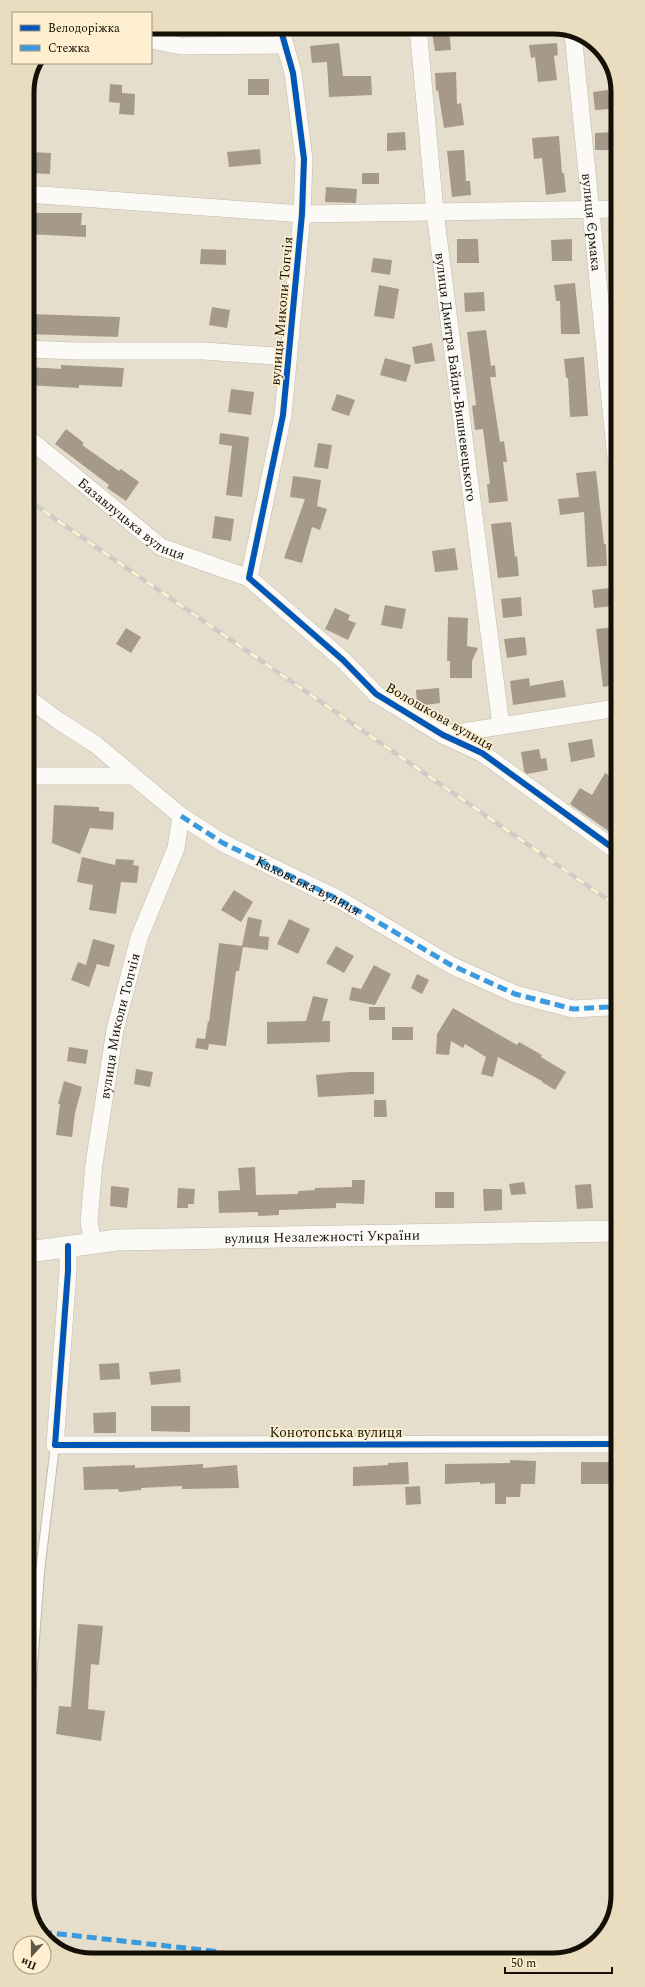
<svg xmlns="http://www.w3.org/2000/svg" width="645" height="1987" font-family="Spectral,serif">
<rect width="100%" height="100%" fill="#e6decc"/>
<path fill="#a6998a" d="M449,30l2,20 -16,1 -3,-19z
M339,43l4,33h28l1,19 -43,2 -2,-35 -15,1 -2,-17z
M557,43l1,12 -4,1 3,24 -19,2 -3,-25 -4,1 -2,-13z
M456,72l1,32 4,-1 3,22 -20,3 -6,-38 -2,1 -1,-18z
M248,79h21v16h-21z
M110,84l12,1v8l13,1 -1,21 -15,-1 1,-11 -11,-1z
M608,90l3,19 -16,1 -2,-18z
M405,132l1,18 -19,1v-18z
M614,132l1,18h-20v-17z
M559,136l3,37h2l2,19 -20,3 -4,-37 -8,1 -2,-21z
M260,149l1,15 -32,3 -2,-15z
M464,150l2,31h4l1,14 -19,2 -5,-46z
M29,152l22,1 -1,21 -22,-1z
M362,173h17v11h-17z
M326,187l31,2 -1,14 -31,-1z
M27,213h55l-1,12h5v12l-59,-3z
M457,239h21l1,24h-22z
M572,239v22h-20l-1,-21z
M201,249l25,1v15l-26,-1z
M373,258l19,2 -2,15 -19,-3z
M575,283l5,51h-19l-1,-33h-4l-2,-16z
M379,285l20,4 -5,30 -20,-3z
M484,292l1,19 -20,1 -1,-19z
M212,307l18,3 -3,18 -18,-3z
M27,314l93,3 -2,20 -91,-3z
M486,330l5,36 4,-1 1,12h-6l10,65 4,-1 3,21h-4l5,39 -19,2 -2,-19h3l-7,-55 -8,1 -3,-24 4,-1 -9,-73z
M432,343l3,18 -20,3 -3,-17z
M584,357l4,59 -18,1 -2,-39h-2l-2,-19z
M385,358l26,7 -5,17 -26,-7z
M61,365l63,3 -2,19 -43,-2v3l-52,-3v-18l34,2z
M231,389l23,3 -3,23 -23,-3z
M337,394l18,6 -6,16 -18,-6z
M66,429l18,14 -2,2 37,26 2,-2 18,13 -13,19 -19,-13 2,-3 -54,-41z
M220,433l29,4 -7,60 -16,-2 6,-49 -13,-2z
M318,443l14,2 -4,24 -14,-2z
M596,471l8,73h2l1,22 -20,1 -3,-55 -24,3 -2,-16 21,-2 -3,-24z
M293,476l28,4 -4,26 10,3 -7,21 -8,-3 -10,36 -18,-5 21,-59 -15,-2z
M215,516l19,3 -3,22 -19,-3z
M511,522l4,35 2,-1 2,20 -21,2 -7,-54z
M455,548l3,22 -23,2 -3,-21z
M610,588l3,18 -19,2 -2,-18z
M521,597l1,19 -19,2 -2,-19z
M385,605l21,4 -4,20 -21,-4z
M335,608l15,7 -2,5 8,3 -8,17 -23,-11z
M448,617l20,1 -1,28 11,2 -6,13v17h-22v-17h-3z
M616,627l1,58 -14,2 -7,-58z
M126,628l15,9 -10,16 -15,-9z
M525,637l2,18 -20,3 -3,-19z
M529,678l1,8 33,-6 3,17 -53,8 -3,-24z
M439,688l1,15 -23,3 -1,-16z
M592,739l3,18 -24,5 -3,-19z
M539,749l2,10 5,-1 2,12 -21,4 -3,-3 -3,-19z
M605,773l12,7v57l-47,-33 10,-16 12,7z
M54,805l45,2v4l15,1 -1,18 -23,-2 -10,26 -28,-11z
M82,857l33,8 1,-6 18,1 -1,5 6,1 -2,17 -16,-1 -5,32 -27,-4 4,-25 -16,-3z
M234,890l19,12 -12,20 -20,-12z
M248,917l14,3 -3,16 10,1 -1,13 -25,-3 -4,24h-3l-10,75 -17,-2 -1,6 -13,-2 2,-10 8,1 3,-18 1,1 10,-79 23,3z
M289,919l21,10 -12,25 -21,-10z
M93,939l22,6 -6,22 -12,-3 -8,23 -18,-7 7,-18 8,3z
M336,946l18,10 -10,17 -18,-10z
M374,965l17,9 -16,31 -26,-5 3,-13 9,2z
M417,974l12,6 -7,14 -11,-6z
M313,996l15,3 -6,22h8v21l-63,2v-22l39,-1z
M369,1007h16v13h-16z
M453,1008l64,37 2,-3 23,13 -1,2 25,15 -11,18 -13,-8v-1l-44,-24 -5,20 -12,-3 5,-17 -21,-13 -2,4 -12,-7 -2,14 -13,-1 1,-20z
M392,1027h21v13h-21z
M69,1047l19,3 -2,14 -19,-3z
M136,1069l17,3 -3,15 -16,-3z
M350,1072h24v22l-56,3 -2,-22z
M64,1081l18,6 -7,26 -3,24 -16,-2 4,-31h-2z
M374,1100h12l1,17h-13z
M255,1167l1,28 42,-1v-3l17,-1v-2l37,-1v-7h13l-1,24 -28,-1v5l-57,2v5l-21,1v-4l-39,1 -1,-22 22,-1 -2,-22z
M524,1182l2,12 -15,1 -2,-11z
M591,1184l2,24 -16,1 -2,-24z
M111,1186l18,2 -2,20 -17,-2z
M178,1188l17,1 -1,15h-6v4h-11z
M483,1189h19v21l-18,1z
M435,1192h19v16h-19z
M119,1363l1,16 -20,1 -1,-16z
M180,1369l1,13 -30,3 -2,-13z
M151,1406h39v26l-39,-1z
M116,1412v21h-22l-1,-20z
M510,1460l26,1 -1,23h-14l-1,13h-14v7h-11v-21l-15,1v-2l-35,2v-20l65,-1z
M408,1462l1,22 -56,2v-19l35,-2v-2z
M581,1462h36l1,22h-37z
M203,1464v4l34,-3 2,23 -57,1v-3l-41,2v2l-22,2 -1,-3 -34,1 -1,-23 52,-2v3z
M420,1486l1,18 -15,1 -1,-18z
M78,1624l25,2 -4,39 -8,-1 -3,45 17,2 -4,30 -45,-7 3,-28 12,1z"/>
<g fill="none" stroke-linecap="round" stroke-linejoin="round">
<g stroke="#c1baac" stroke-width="10">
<path id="service" d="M29,1720l11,-148 15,-127"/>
</g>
<g stroke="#c1baac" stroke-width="18">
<g id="minor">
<path d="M280,27l13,46 11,86 -2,55 -19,201 -34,163 94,82 33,34 67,41 39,18 135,98"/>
<path id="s1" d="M418,27l17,185 66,514"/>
<path id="s2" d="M573,34l43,425"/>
<path d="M151,40l30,6 104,-1"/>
<path d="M27,194l275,20 314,-5"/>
<path d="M27,349l50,2h127l84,6"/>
<path id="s3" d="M28,438l133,109 88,31"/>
<path d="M28,698l31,23 36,23 86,72 42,27 117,57 111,65 64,29 58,15 35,-2 9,-3"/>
<path d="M443,735l174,-27"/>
<path d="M28,776h104"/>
<path id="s4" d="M93,1242l-4,-20 5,-58 21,-134 24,-92 37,-90 5,-32"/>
<path d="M68,1246v25l-13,174 562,-1"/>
</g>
</g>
<g stroke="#c1baac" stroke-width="22">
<g id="tertiary">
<path id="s5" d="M28,1252l89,-12 500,-9"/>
</g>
</g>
<use href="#service" stroke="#fbfaf7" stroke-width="8"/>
<use href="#minor" stroke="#fbfaf7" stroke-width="17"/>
<use href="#tertiary" stroke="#fbfaf7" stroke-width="21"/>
<g stroke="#ceccc7" stroke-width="4.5">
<path id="rail" d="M28,500l589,406"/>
</g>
<use href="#rail" stroke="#fdefcf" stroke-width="3" stroke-dasharray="9" stroke-linecap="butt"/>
<g stroke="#3b9add" stroke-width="5" stroke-dasharray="10 5" stroke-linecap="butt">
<path id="s6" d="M181,816l42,27 117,57 111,65 64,29 58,15 35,-2 9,-3"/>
<path d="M42,1932l170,19 43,8"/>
</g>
<g stroke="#fdefcf" stroke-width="8">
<path id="cycleway" d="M280,27l13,46 11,86 -2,55 -19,201 -34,163 94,82 33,34 67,41 39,18 135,98
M68,1246v25l-13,174 562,-1"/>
</g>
<use href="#cycleway" stroke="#0057b8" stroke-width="6"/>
</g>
<g text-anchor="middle" stroke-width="3" stroke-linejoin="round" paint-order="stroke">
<g font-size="14" fill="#151005" stroke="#fdefcf">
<text dy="5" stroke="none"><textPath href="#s2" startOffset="189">вулиця Єрмака</textPath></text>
<text transform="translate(281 311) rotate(-85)" y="5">вулиця Миколи Топчія</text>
<text dy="5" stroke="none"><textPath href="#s1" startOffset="352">вулиця Дмитра Байди-Вишневецького</textPath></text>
<text dy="5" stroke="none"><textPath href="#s3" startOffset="132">Базавлуцька вулиця</textPath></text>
<text transform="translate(440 716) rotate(30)" y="5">Волошкова вулиця</text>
<text dy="5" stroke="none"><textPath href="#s6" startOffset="145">Каховська вулиця</textPath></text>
<text dy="5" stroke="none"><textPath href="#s4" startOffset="219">вулиця Миколи Топчія</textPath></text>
<text dy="5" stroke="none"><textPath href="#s5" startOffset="295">вулиця Незалежності України</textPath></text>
<text x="336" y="1437">Конотопська вулиця</text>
</g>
</g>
<path d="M0 0H645V1987H0ZM92 34H553A58 58 0 0 1 611 92V1895A58 58 0 0 1 553 1953H92A58 58 0 0 1 34 1895V92A58 58 0 0 1 92 34Z" fill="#eaddbf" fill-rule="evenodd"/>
<path fill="none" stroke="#151005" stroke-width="5" d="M92 34H553A58 58 0 0 1 611 92V1895A58 58 0 0 1 553 1953H92A58 58 0 0 1 34 1895V92A58 58 0 0 1 92 34Z"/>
<rect x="12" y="12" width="140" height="52" fill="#fdefcf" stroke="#a0967e"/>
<rect x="20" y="25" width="20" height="6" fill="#0057b8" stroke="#a0967e"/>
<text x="48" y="32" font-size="12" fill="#151005">Велодоріжка</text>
<rect x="20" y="45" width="20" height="6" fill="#3b9add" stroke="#a0967e"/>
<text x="48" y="52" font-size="12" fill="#151005">Стежка</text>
<g transform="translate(32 1955) rotate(201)"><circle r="19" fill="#fdefcf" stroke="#a0967e"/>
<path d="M0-3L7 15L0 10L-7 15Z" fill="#5e584b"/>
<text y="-6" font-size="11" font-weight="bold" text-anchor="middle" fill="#151005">Пн</text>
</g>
<path d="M505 1967v6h107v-6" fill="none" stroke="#151005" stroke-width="2"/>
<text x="511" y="1967" font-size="12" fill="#151005" stroke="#fdefcf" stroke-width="3" paint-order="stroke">50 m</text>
</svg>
